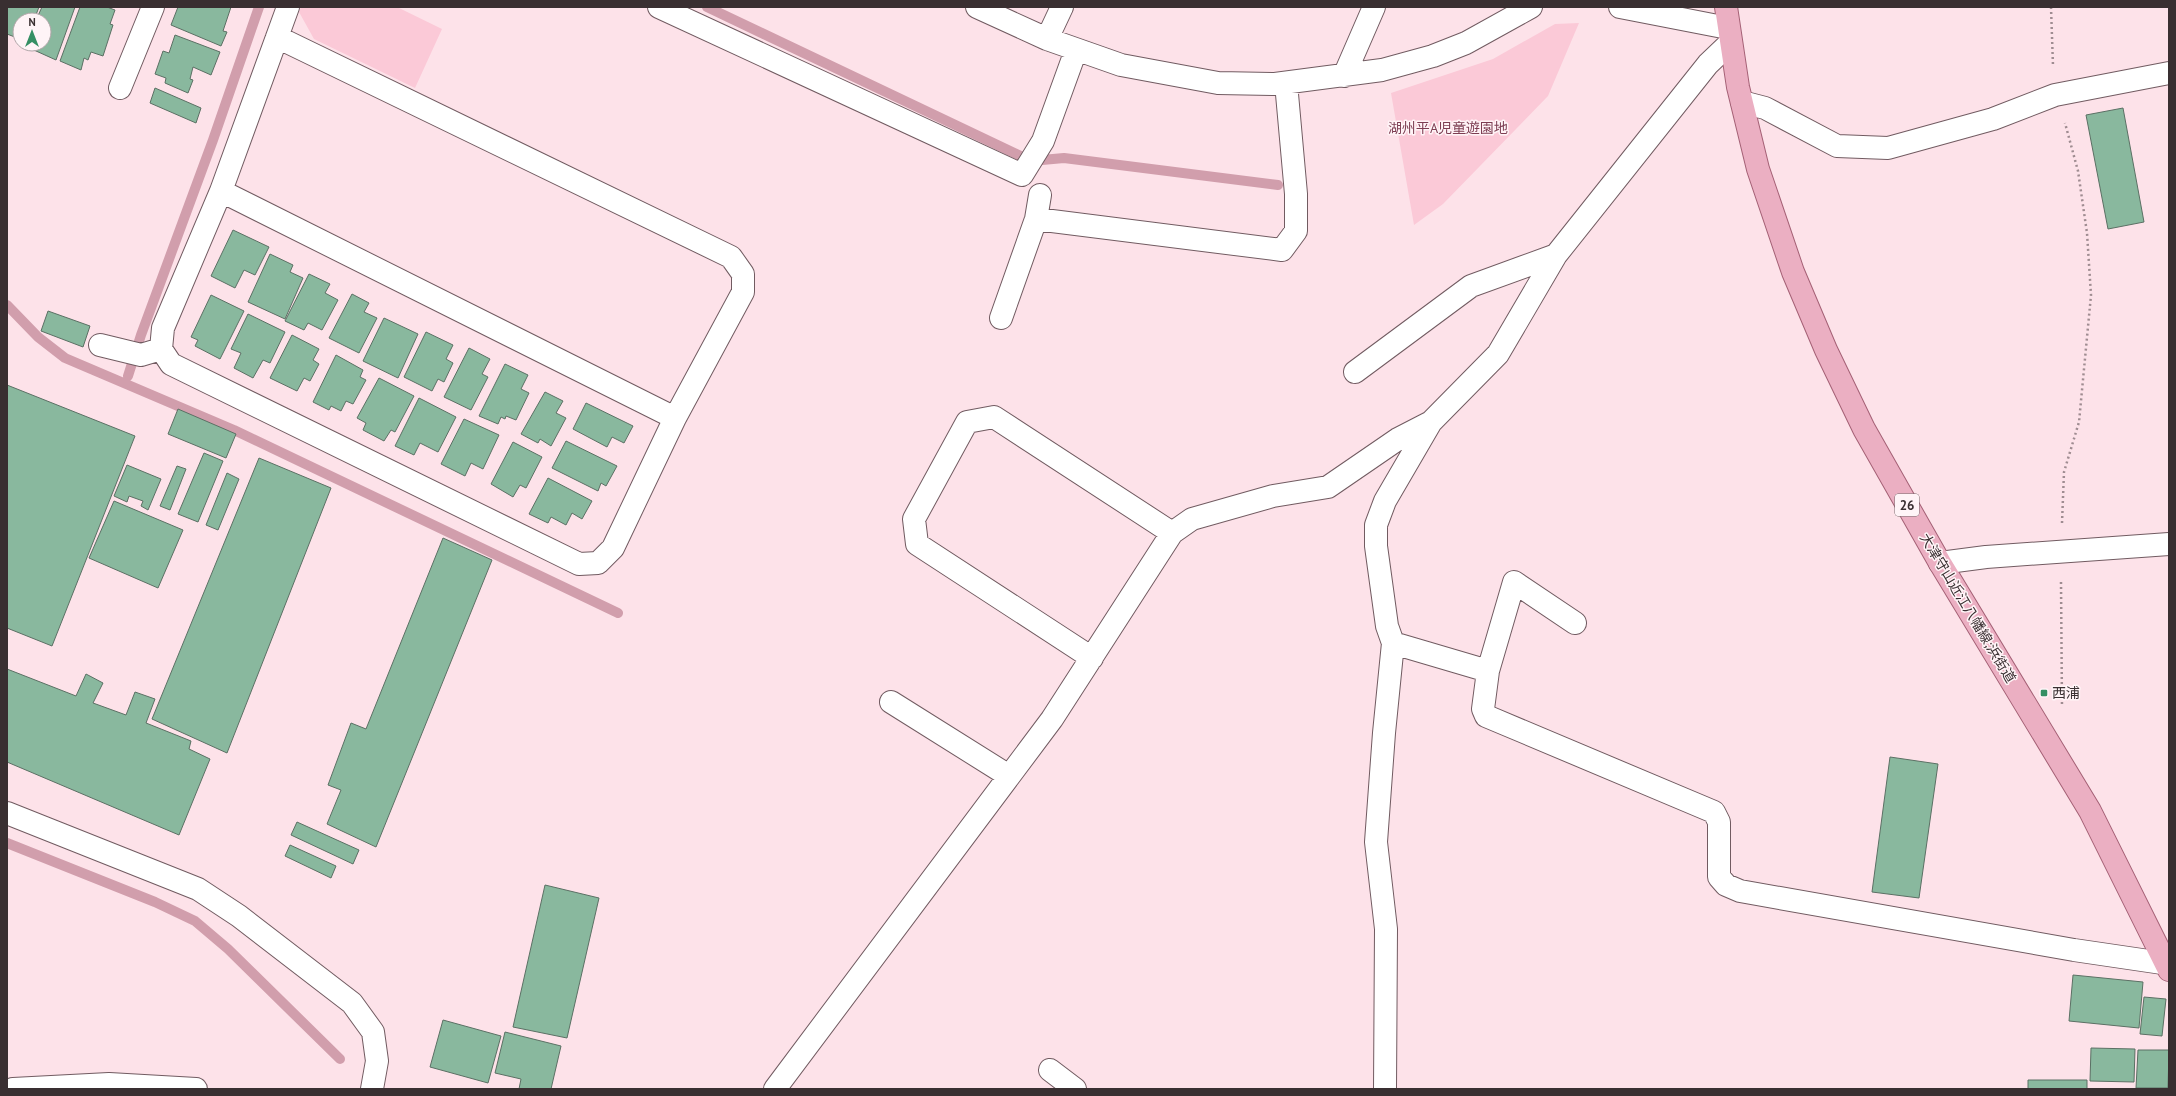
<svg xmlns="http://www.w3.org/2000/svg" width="2176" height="1096" font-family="'PT Sans','Noto Sans JP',sans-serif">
<rect width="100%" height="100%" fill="#fde2e9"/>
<path fill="#fbc9d7" d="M301,7h96l45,22 -27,59 -101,-49 -15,-27z
M1579,23l-31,73 -105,108 -29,21 -23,-132 102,-34 62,-35z"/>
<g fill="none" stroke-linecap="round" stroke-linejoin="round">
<path stroke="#d19eac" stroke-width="10" d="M707,7l324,154 33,-3 214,27
M7,305l31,32 27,21 169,72 384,183
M128,376l13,-41 72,-195 46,-133
M7,843l148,59 40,19 33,28 112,110"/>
</g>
<path fill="#89b89e" stroke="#5b7064" d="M7,7h32l-5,13h-14v19l-13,-5z
M42,7h33l-19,53 -31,-14 1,-2h18v-24h-8z
M80,7h27l8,3 -5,14 3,1 -10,31 -12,-4 -3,8 -4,-2 -3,12 -21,-9z
M178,7h53l-8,24 4,1 -6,14 -50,-21z
M175,35l45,17 -9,23 -18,-8 -3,12 3,1 -5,13 -23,-10 1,-5 -11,-4 8,-23 6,2z
M155,88l46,20 -5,15 -46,-20z
M2123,108l21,114 -36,7 -22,-114z
M233,230l36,17 -14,28 -11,-5 -9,18 -24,-12z
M270,254l23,11 -3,7 13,6 -18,41 -37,-17z
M309,274l21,10 -5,9 13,7 -16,30 -14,-7 -4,7 -19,-9z
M352,294l17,9 -5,9 13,6 -18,35 -30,-15z
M211,295l33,16 -24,48 -25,-13 3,-6 -7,-3z
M48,311l42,15 -7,21 -42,-16z
M248,314l37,18 -15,31 -7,-3 -10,18 -19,-10 7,-15 -10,-4z
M384,318l34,16 -20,44 -35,-17z
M426,332l27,13 -7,14 7,4 -9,19 -6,-3 -6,12 -28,-14z
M292,335l27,14 -6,11 6,4 -9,17 -6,-3 -7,13 -27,-13z
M469,348l21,11 -8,15 6,3 -17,33 -27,-13z
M336,355l27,15 -3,7 6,3 -13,24 -7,-3 -5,10 -10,-5 -2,4 -16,-8z
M505,364l23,11 -7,14 8,4 -13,27 -10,-4 -1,3 -4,-2 -3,7 -19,-8z
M379,378l35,18 -19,36 -4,-2 -7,11 -21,-11 3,-7 -9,-5z
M7,385l128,51 -83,210 -45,-18z
M545,392l18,9 -7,12 10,5 -15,28 -11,-7 -2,4 -17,-9z
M419,398l37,19 -18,35 -18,-9 -6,12 -19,-9z
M586,403l47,23 -9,17 -12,-6 -5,10 -34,-18z
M178,409l58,25 -10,24 -58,-24z
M464,419l35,16 -16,34 -12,-6 -6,13 -24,-12z
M566,441l51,25 -11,20 -5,-3 -3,8 -46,-23z
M513,442l29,15 -16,31 -6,-3 -7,12 -22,-13z
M204,453l19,8 -25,61 -20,-8z
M259,458l72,30 -104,265 -75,-34z
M127,465l34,14 -13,31 -7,-4 2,-5 -14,-5 -2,6 -13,-6z
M177,466l9,3 -16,41 -10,-4z
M227,473l12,6 -21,51 -12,-5z
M548,478l44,23 -10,18 -10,-6 -6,12 -15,-8 -3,6 -19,-9z
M114,501l69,29 -25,58 -69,-30z
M443,538l49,22 -116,287 -49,-23 14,-34 -13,-5 23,-62 15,6z
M7,669l69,27 10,-22 17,9 -10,20 33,12 9,-23 20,7 -9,24 45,18 -2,8 21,10 -31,76 -172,-73z
M1890,757l48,7 -19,134 -47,-6z
M297,822l62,28 -6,14 -62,-29z
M290,845l46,21 -5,12 -46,-22z
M545,885l54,13 -32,140 -54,-11z
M2073,975l70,7 -4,46 -70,-7z
M2144,997l22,2 -4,37 -22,-2z
M443,1020l58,16 -13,47 -58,-16z
M505,1032l56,14 -10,43h-32l2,-10 -26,-6z
M2091,1048l44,1 -1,33 -44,-1z
M2138,1050h31l-1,38h-32z
M2028,1080h59v9h-59z"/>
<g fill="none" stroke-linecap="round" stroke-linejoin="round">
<g stroke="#715b61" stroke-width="24">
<path id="minor" d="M659,7l363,168 21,-34 33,-91
M977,7l70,32 74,26 97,18 57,1 107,-14 51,-14 33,-13 65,-36
M1620,7l108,21
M277,37l454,220 12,17v18l-68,126 -62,130 -15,15 -19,1 -408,-200 -10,-15 2,-21 58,-137 67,-184
M1047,39l15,-32
M1344,76l30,-69
M120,88l33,-81
M1742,102l23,6 72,38 51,2 105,-29 62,-24 114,-22
M221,191l454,227
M1036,219l246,31 14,-19v-37l-10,-111
M1001,318l35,-99 4,-24
M100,345l41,10 20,-6
M1355,372l116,-86 85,-31
M1940,563l46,-6 183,-13
M1393,643l95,28 -5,38 3,7 228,96 5,10v55l7,8 14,6 334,59 95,14
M1092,658l-175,-114 -3,-25 53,-97 27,-5 178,116
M1488,671l26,-89 61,41
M891,702l118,74
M7,813l191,76 41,27 113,87 21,29 4,29 -5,28
M1050,1070l25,19
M13,1089l96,-5 87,5
M775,1089l277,-370 120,-186 20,-14 81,-23 55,-9 70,-48 33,-17
M1385,1089l1,-160 -10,-87 8,-109 9,-90 -6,-17 -11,-80v-21l9,-24 46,-79 67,-68 58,-99 152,-191 22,-21"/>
</g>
<g stroke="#a46075" stroke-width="24">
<path id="major" d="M1726,7l12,80 20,82 35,103 33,78 38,79 76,134 150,248 79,159"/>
</g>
<path stroke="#9f8c91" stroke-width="2.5" stroke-dasharray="2 3" stroke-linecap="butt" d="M2051,7l2,59
M2062,523l2,-51 15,-50 12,-127 -4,-62 -9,-62 -13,-48
M2061,582l1,125"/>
<use href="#minor" stroke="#fff" stroke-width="22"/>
<use href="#major" stroke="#ebafc2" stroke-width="22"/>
</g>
<rect fill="#358f64" stroke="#fff4f7" stroke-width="1.5" x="2040" y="689" width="8" height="8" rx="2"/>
<g text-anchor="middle" stroke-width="3" stroke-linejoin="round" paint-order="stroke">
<rect fill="#fff4f7" stroke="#746a6c" stroke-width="1" x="1895" y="494" width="24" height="22" rx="3"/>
<g font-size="13" font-weight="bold" fill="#392f31">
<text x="1907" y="510">26</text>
</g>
<g font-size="14" fill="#7d3d52" stroke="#fff4f7">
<text x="1448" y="133">湖州平A児童遊園地</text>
</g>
<g font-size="14" fill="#392f31" stroke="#fff4f7">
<text transform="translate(1968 608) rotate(59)" y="5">大津守山近江八幡線;浜街道</text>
</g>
<g font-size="14" fill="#392f31" stroke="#fff4f7" text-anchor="start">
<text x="2052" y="698">西浦</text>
</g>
</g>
<rect width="2176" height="1096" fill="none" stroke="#392f31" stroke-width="16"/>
<g transform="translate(32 32)"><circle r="19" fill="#fff4f7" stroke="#b0a5a8"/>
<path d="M0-3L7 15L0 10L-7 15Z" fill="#358f64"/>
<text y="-6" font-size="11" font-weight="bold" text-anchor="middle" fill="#392f31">N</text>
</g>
</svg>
